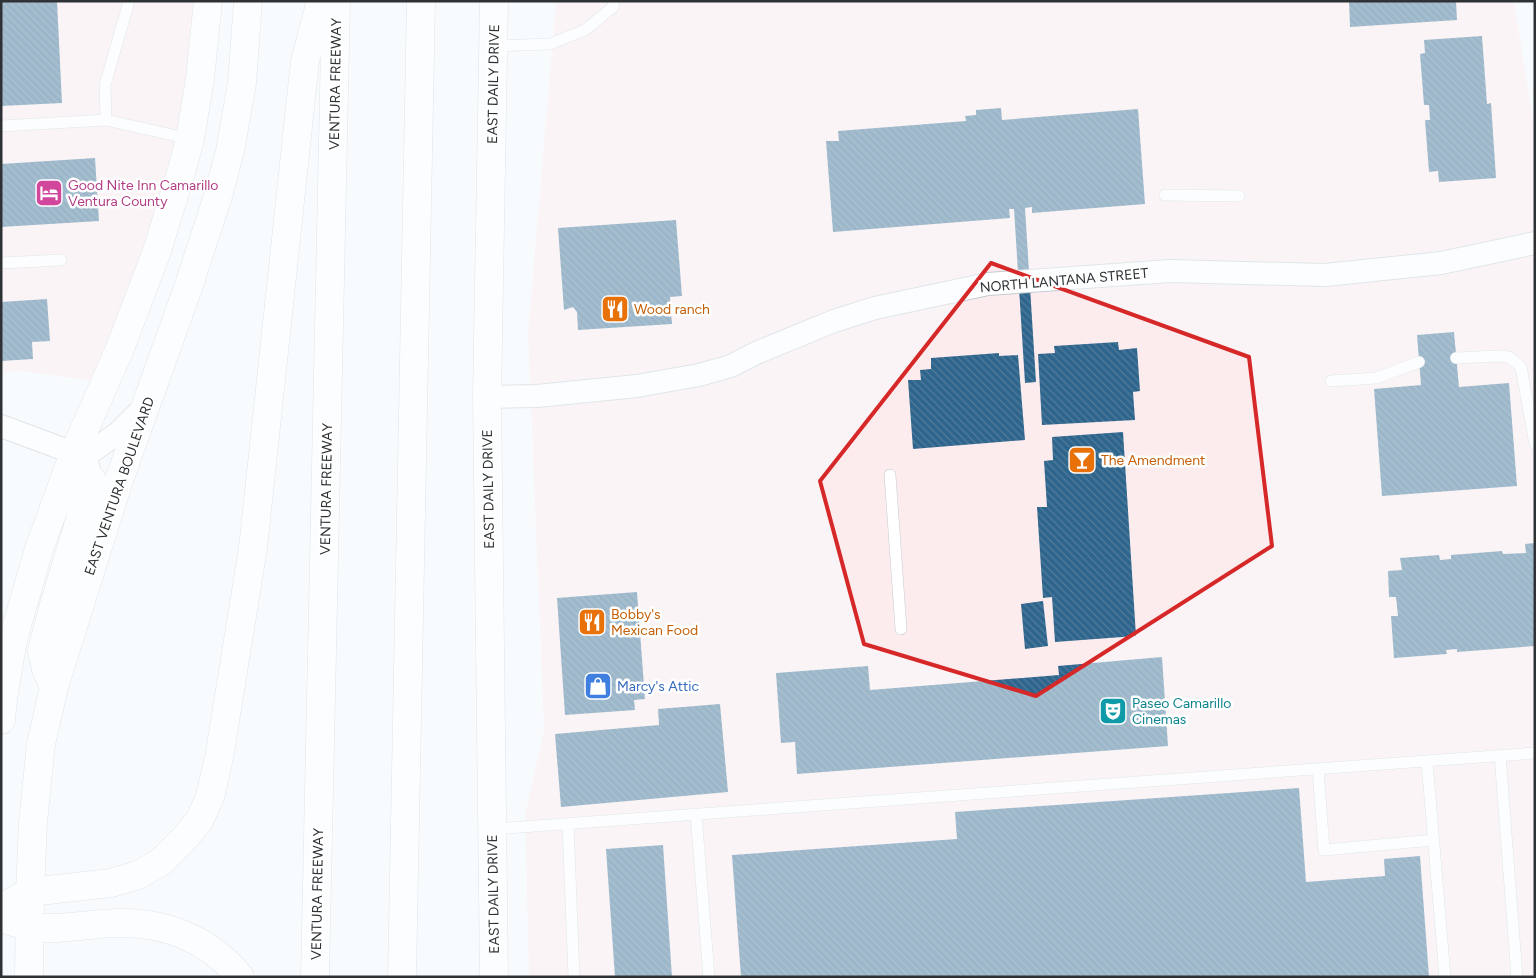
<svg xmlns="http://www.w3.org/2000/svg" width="1536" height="978" font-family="Figtree,sans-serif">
<defs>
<pattern id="building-back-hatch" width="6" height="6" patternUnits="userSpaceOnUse" patternTransform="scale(1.25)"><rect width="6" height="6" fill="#2e658d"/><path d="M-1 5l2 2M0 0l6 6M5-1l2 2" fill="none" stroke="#527c9a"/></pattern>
</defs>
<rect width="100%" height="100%" fill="#f7fbfe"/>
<path fill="#fdecee" d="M1,1h198l-1,23 -38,190 -66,167 -74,-10 -19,1z
M556,1h958l21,132v844h-1006l-4,-162 19,-85 -16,-397z"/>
<path fill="url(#building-back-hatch)" d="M1,1h56l5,102 -61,3z
M1349,1h107l1,19 -107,7z
M1482,36l5,68 4,-1 5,75 -57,4 -1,-11 -9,1 -4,-52h5l-1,-15h-5l-4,-51 5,-1 -1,-13z
M1001,108l1,12 136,-11 7,95 -113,9v-6l-7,1 11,174 -11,1 -11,-174h-5l1,9 -177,14 -7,-91h13l-1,-10 128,-10 -1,-5 11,-1v-5z
M95,158l4,63 -98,6v-63z
M676,220l6,76 -12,1 2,27 -94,6 -1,-18 -4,-5 -9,3 -6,-82z
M47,299l3,42 -18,1 1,17 -32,2v-59z
M1454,332l5,55 50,-4 8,103 -135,10 -8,-107 47,-4 -4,-50z
M1118,342l1,8 18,-2 3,43 -7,1 2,28 -93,5 -4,-71 17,-1 -1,-7z
M999,353v3l19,-1 7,85 -112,9 -5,-69h13l-1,-10 11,-1v-11z
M1123,432l13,204 -81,6 -3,-45 -9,1 -6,-91h10l-3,-46 9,-1 -1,-23z
M1535,543v103l-78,6v-3l-11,1 1,4 -53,4 -3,-42h7l-2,-19h-7l-1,-26 14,-1 -2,-12 39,-3 1,5 11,-1v-4l51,-4 1,3 23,-1 -1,-9z
M637,592l8,107 -11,1 1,10 -70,5 -8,-117z
M1043,601l5,45 -23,3 -4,-45z
M1162,657l6,89 -371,28 -2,-32 -14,1 -5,-70 92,-7 2,24 189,-15 -1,-9z
M720,704l8,88 -167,15 -6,-73 104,-9 -1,-16z
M1299,788l7,94 79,-6 -1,-17 36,-3 9,121h-688l-9,-122 225,-16 -2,-27z
M663,845l9,132h-57l-9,-128z"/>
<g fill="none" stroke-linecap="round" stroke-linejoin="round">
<g stroke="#c3ccd3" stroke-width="12">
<path id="service" d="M128,1v4l-23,80 1,35 84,19
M493,46l57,-2 35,-14 28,-23 1,-6
M1,126l105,-6
M1165,195l74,1
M1,263l60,-3
M1456,358l43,-2 10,1 12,10 14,77
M1331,381l45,-3 43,-16
M890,475l11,154
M1500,755l17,222
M1427,761l18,216
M1318,769l6,81 110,-10
M696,814l13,163
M568,824l6,153
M493,829l1042,-76"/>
</g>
<g stroke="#c3ccd3" stroke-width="24">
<path id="minor" d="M487,397l50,-1 100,-10 62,-11 32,-9 25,-13 78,-32 41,-13 113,-24 182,-13 155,4 116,-12 94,-20
M1,426l73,27 14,13 4,14
M74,453l20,-3 24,-17 26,-26"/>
</g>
<g stroke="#c3ccd3" stroke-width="29">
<path id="secondary" d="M54,687l-8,-18 -4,-18 11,-43 39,-128
M1,720l2,-21 10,-60 26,-90 35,-96 45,-102 38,-100 24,-78 9,-34 10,-60 8,-78
M29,977l1,-85 3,-70 8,-78 13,-57 65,-207 69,-192 30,-92 12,-45 12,-68 6,-82
M494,977l-7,-580 7,-396"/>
</g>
<g stroke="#c3ccd3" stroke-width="29">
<path id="motorway" d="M1,908l29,-16 81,-9 27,-8 23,-13 22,-22 16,-19 11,-24 9,-39 34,-210 52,-487 16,-60
M1,918c10,3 20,7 30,9 28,4 59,-4 88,-4 47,-1 91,17 121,54
M315,977l21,-976
M402,977l19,-976"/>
</g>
<use href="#service" stroke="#fff" stroke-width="11"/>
<use href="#minor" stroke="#fff" stroke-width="22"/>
<use href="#secondary" stroke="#fff" stroke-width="28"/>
<use href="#motorway" stroke="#fff" stroke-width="28"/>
</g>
<path d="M0 0H1536V978H0ZM991,263l258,94 23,189 -236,150 -172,-52 -44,-163z" fill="#f7fbfe" fill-opacity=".55" fill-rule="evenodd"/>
<path fill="none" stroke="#d62828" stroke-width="4" stroke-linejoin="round" d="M991,263l258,94 23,189 -236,150 -172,-52 -44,-163z"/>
<defs>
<g id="hotel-square" transform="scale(1.4375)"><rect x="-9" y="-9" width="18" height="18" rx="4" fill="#d1479c" stroke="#fff"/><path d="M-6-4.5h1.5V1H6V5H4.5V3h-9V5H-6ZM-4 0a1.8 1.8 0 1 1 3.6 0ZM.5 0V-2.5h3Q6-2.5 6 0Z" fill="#fff"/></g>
<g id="restaurant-square" transform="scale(1.4375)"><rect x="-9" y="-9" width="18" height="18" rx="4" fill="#e8710a" stroke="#fff"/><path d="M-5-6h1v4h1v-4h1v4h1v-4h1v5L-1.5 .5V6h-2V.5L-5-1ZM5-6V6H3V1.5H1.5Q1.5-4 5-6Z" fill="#fff"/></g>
<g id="bar-square" transform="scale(1.4375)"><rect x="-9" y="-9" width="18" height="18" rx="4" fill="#e8710a" stroke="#fff"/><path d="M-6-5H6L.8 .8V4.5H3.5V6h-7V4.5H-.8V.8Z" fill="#fff"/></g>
<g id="shop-square" transform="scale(1.4375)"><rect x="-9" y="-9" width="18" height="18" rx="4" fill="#3f7fe0" stroke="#fff"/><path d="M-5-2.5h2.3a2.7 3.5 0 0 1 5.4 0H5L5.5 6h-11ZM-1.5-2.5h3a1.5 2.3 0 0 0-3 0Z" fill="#fff"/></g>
<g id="theatre-square" transform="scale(1.4375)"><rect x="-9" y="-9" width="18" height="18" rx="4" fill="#0f9aa8" stroke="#fff"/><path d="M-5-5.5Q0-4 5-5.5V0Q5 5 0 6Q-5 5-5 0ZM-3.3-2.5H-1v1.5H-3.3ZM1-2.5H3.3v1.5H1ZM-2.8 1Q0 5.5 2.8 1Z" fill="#fff"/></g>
</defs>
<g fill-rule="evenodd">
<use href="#hotel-square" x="49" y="193"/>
<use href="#restaurant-square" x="615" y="309"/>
<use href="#bar-square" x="1082" y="460"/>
<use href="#restaurant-square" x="592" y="622"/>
<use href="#shop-square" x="598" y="686"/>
<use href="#theatre-square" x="1113" y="711"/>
</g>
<g text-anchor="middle" stroke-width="5" stroke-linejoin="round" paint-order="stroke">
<g font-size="14" fill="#2e3235" stroke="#fff">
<text transform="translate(335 84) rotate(-89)" y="5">VENTURA FREEWAY</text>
<text transform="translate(493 84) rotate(-89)" y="5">EAST DAILY DRIVE</text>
<text transform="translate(1064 280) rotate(-5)" y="5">NORTH LANTANA STREET</text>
<text transform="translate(119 486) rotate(-71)" y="5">EAST VENTURA BOULEVARD</text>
<text transform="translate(326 489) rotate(-89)" y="5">VENTURA FREEWAY</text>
<text transform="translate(488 489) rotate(-91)" y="5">EAST DAILY DRIVE</text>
<text transform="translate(317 894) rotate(-89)" y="5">VENTURA FREEWAY</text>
<text transform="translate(493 894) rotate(-91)" y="5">EAST DAILY DRIVE</text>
</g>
<g font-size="14" fill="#b23c85" stroke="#fff" text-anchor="start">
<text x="68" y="190">Good Nite Inn Camarillo<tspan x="68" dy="16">Ventura County</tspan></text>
</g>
<g font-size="14" fill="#c56008" stroke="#fff" text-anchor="start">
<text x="634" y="314">Wood ranch</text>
<text x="1101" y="465">The Amendment</text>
<text x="611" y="619">Bobby's<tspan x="611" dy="16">Mexican Food</tspan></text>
</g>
<g font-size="14" fill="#366cbe" stroke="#fff" text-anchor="start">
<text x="617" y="691">Marcy's Attic</text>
</g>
<g font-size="14" fill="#0d838f" stroke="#fff" text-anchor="start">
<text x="1132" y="708">Paseo Camarillo<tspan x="1132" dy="16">Cinemas</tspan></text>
</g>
</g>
<rect width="1536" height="978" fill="none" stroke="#2e3235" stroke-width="5"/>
</svg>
